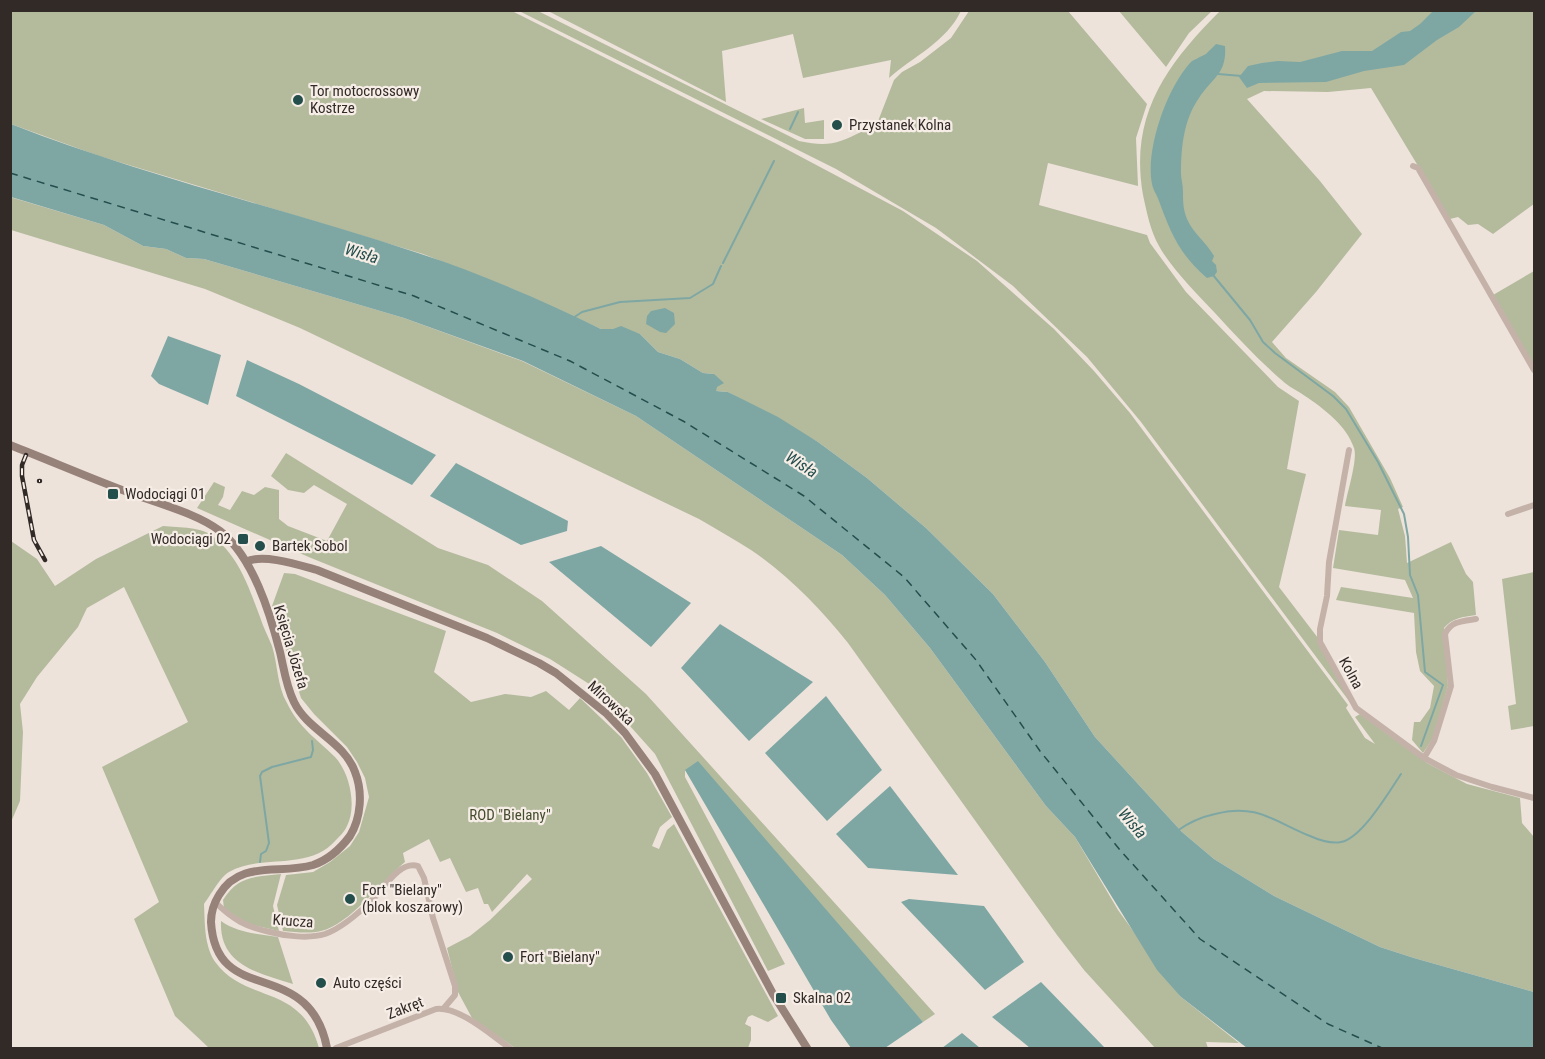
<svg xmlns="http://www.w3.org/2000/svg" width="1545" height="1059" font-family="'Roboto Condensed',sans-serif">
<rect width="100%" height="100%" fill="#eee3db"/>
<path fill="#b4bb9d" d="M10,11h502l261,131 130,69 74,50 77,68 40,42 36,42 218,292 -2,3 19,30 10,6 -20,-27 5,-3 67,49 40,21 53,14 2,25 12,14v155l-120,-34 -34,-11 -106,-51 -60,-37 -32,-27 -87,-95 -50,-75 -52,-68 -67,-66 -59,-50 -49,-36 -90,-50 -12,-1 -2,-17 -11,-1 -23,-14 -22,-7 -18,-18 -39,-5 -86,-39 -92,-36 -324,-98 -88,-32z
M519,11h19l261,130c29,6 38,3 64,-10l10,3 21,-54 8,-8 18,-10 31,-24 18,-27h99l79,93 -11,34 2,48 -90,-23 -9,42 108,30 3,8 36,49 92,95 21,14 -12,68 19,5 -27,113 39,51 34,67 -211,-283 -54,-65 -74,-71 -77,-58 -100,-59z
M548,11h413c-15,31 -47,45 -72,67l2,-18 -88,18 -10,-44 -71,17 4,51z
M1119,11h93l-23,22 -23,34z
M1220,11h314v193l-41,30 -15,-10 -10,1 -10,-8 -8,2 -79,-131 -43,4 -64,-1 -17,8 73,82 42,53 -46,58 -44,50 14,16 49,34 14,15 41,71 13,29 -5,2 7,27 2,27 44,-21 15,32 7,8 3,33c-13,2 -24,3 -32,13l4,58 -15,52 -10,15 -11,-13 2,-18h6l10,-14 4,-22 -14,-15 -4,-19 -2,-39 -78,-13 5,-13 72,11 -8,-18 -72,-12 6,-38 39,5 3,-25 -36,-4c2,-13 13,-47 9,-58 -7,-22 -31,-40 -49,-52 -7,-5 -14,-8 -20,-13 -25,-21 -48,-46 -70,-70 -18,-19 -44,-45 -56,-67 -9,-16 -12,-33 -16,-51 -14,-80 24,-131 77,-184z
M804,108l1,15 19,-3v19h-19l-44,-20z
M10,197l94,28 39,21 23,3 20,9 18,1 200,59 118,43 114,55 206,139 43,40 45,53 116,158 29,31 43,73 63,87 58,46 -33,-1 2,6h-53l-71,-78 -27,-35 -209,-292c-28,-35 -60,-68 -97,-93 -17,-11 -35,-21 -52,-31l-399,-191 -95,-39 -194,-59z
M1534,271v95l-41,-71z
M286,453l152,95 50,17 54,36 104,93 289,320 -12,8 -238,-252v7l100,187 -17,7 -113,-217 -58,-65 -47,-30 -53,-26 -186,-75 -114,-50 17,-26 11,5 -2,10 -5,8 12,5 12,-19 12,4 11,-8 14,3v29l9,7 39,15 20,-37 -33,-19 -10,8 -16,-3 -17,-14z
M163,526c17,2 39,0 52,12 25,21 34,50 45,79 3,10 8,19 12,29 6,19 5,40 15,57 12,25 30,36 48,54 15,16 22,50 12,69 -2,5 -7,10 -11,14 -28,32 -73,13 -107,32 -8,4 -19,24 -25,32 1,19 0,43 12,59 31,41 85,20 103,85h-110l-34,-32 -41,-97 25,-17 -57,-135 86,-45 -64,-135 -37,21 -9,19 -41,50 -17,27 3,28 -3,69 -9,21v-281l26,18 18,27 41,-27z
M1534,572v154l-23,4 -3,-24 8,-2 -14,-125z
M284,573l11,1 151,57 -12,41 37,30 34,-8 26,3 15,-6 23,19 11,-12 41,39 26,36 25,44 -12,10 -8,19 7,3 8,-19 7,-6 104,192 -10,6 -16,-7 -4,2 -3,7 6,3v13l-3,8h-233l-43,-30 -14,-26 -11,-44 23,-12 20,-16 42,-41 -5,-5 -35,38 -4,-8h-4l-6,-16 -12,4 -16,-34 -10,4 -11,-23 -26,14 2,9c-23,19 -56,63 -84,69 -12,3 -26,1 -38,0l-6,-26 9,-30 27,-3 17,-10 20,-16 9,-14 10,-35 -4,-19 -8,-16 -10,-15 -33,-33 -13,-16 -29,-92z
M281,874l-8,32 6,25 -30,-7 -25,-15 -1,-9c15,-24 31,-23 58,-26z
M221,921c17,12 37,13 57,16l15,47c-35,-11 -74,-19 -72,-63z"/>
<path fill="#7ea7a4" d="M1433,11h43l-17,16 -22,13 -33,25 -40,6 -38,11 -67,1 -12,5 -8,-11 9,-11 14,-3 16,-2 22,1 42,-11h30l29,-19 9,-1 10,-7z
M1216,44l9,2c2,28 -12,31 -26,52 -15,21 -18,49 -18,75 0,6 2,12 2,18 0,10 0,18 4,28 6,14 19,23 27,37l-2,5 4,4 1,7 -3,4 -7,2c-27,-23 -36,-44 -48,-77 -2,-6 -6,-11 -7,-17 -7,-34 15,-96 38,-121 4,-4 11,-6 16,-9 3,-3 7,-7 10,-10z
M11,124c133,52 274,85 410,130 61,20 122,47 180,75h12l8,-3 19,8 18,18 22,7 23,14 11,1 10,9 -7,4 -1,4 12,1 50,25 40,25 49,36 59,50 67,66 52,68 50,75 87,95 32,27 60,37 106,51 34,11 120,34v56h-287l-66,-51 -24,-27 -82,-133 -29,-31 -116,-158 -45,-53 -43,-40 -206,-139 -113,-55 -119,-43 -200,-59 -18,-1 -20,-9 -23,-3 -39,-21 -93,-28z
M665,308l9,5 1,11 -9,9 -6,-1 -14,-8 1,-8 4,-5z
M168,336l53,19 -13,50 -49,-21 -8,-8z
M247,360l52,24 137,71 -24,30 -176,-89z
M456,463l112,58 -1,10 -46,14 -91,-49z
M601,546l90,57 -40,44 -102,-85z
M720,624l93,58 -64,59 -68,-73z
M826,696l56,74 -55,51 -62,-68z
M698,761l225,261 -38,26h-34l-20,-28 -146,-250z
M890,786l68,89 -90,-7 -32,-34z
M909,899l75,7 40,56 -39,28 -84,-88z
M1041,982l64,66h-75l-38,-31z
M962,1033l18,15h-38z"/>
<g fill="none" stroke-linecap="round" stroke-linejoin="round">
<path stroke="#7ea7a4" stroke-width="2" d="M1218,74l24,2
M790,129l8,-17
M723,263l51,-102
M1213,275l37,45 13,22 12,11 58,43 13,13 32,53 26,52 4,23 2,38 8,20 7,77 18,13 -22,61
M573,318l9,-6 38,-10 70,-4 23,-14 8,-18
M1177,831c11,-8 24,-14 38,-17 42,-11 58,7 95,22 9,4 21,8 31,6 21,-4 48,-50 60,-68
M260,862l1,-8 5,-3 3,-8 -9,-67 2,-4 10,-5 39,-10 2,-7 -1,-9"/>
<path stroke="#234e4c" stroke-width="1.5" stroke-dasharray="8 6" stroke-linecap="butt" d="M10,173l404,123 156,65 113,60 121,75 100,81 72,83 64,91 80,99 80,89 128,85 54,24"/>
<path stroke="#c4b2a9" stroke-width="6" d="M1413,166l5,2 116,202
M1349,450l-20,112 -2,34 -7,33v13l10,18 26,48 68,50 32,17 36,12 42,11
M1508,514l26,-9
M1424,758l10,-17 17,-55 -6,-52c6,-13 18,-13 31,-15
M215,902c17,17 31,25 55,30 15,4 39,7 55,2 17,-6 35,-22 48,-35 11,-11 27,-39 45,-33l6,12 9,40 22,68v9l-11,13
M336,1048l100,-39c23,-3 56,27 74,39"/>
<path stroke="#97827a" stroke-width="8" d="M10,445c41,16 82,34 123,49 27,10 65,20 87,37 33,26 50,82 60,121 4,17 6,34 14,50 14,29 50,39 61,70 8,20 6,46 -5,64 -9,12 -22,24 -37,29 -33,10 -73,-6 -94,30 -5,8 -8,18 -8,27 4,67 59,50 93,81 13,12 20,29 23,45
M246,562c16,-9 53,3 71,8l170,68 52,25 17,10 51,41 18,19 30,41 118,220 34,54"/>
<g stroke="#322a27" stroke-width="4.5">
<path id="rail" d="M26,455l-4,10v11l12,64 11,20
M39,481h1"/>
</g>
<use href="#rail" stroke="#f6ede6" stroke-width="2" stroke-dasharray="7" stroke-linecap="butt"/>
</g>
<g fill="#234e4c" stroke="#f6ede6" stroke-width="2">
<circle cx="298" cy="100" r="6"/>
<circle cx="837" cy="125" r="6"/>
<rect x="107" y="488" width="12" height="12" rx="3"/>
<rect x="237" y="533" width="12" height="12" rx="3"/>
<circle cx="260" cy="546" r="6"/>
<circle cx="350" cy="899" r="6"/>
<circle cx="508" cy="957" r="6"/>
<circle cx="321" cy="983" r="6"/>
<rect x="775" y="992" width="12" height="12" rx="3"/>
</g>
<g text-anchor="middle" stroke-width="4.5" stroke-linejoin="round" paint-order="stroke">
<g font-size="15" fill="#322a27" stroke="#f6ede6" text-anchor="start">
<text x="310" y="96">Tor motocrossowy<tspan x="310" dy="17">Kostrze</tspan></text>
<text x="849" y="130">Przystanek Kolna</text>
<text x="125" y="499">Wodociągi 01</text>
<text x="231" y="544" text-anchor="end">Wodociągi 02</text>
<text x="272" y="551">Bartek Sobol</text>
<text x="362" y="895">Fort "Bielany"<tspan x="362" dy="17">(blok koszarowy)</tspan></text>
<text x="520" y="962">Fort "Bielany"</text>
<text x="333" y="988">Auto części</text>
<text x="793" y="1003">Skalna 02</text>
</g>
<g font-size="15" fill="#322a27" stroke="#f6ede6">
<text transform="translate(291 647) rotate(73)" y="5">Księcia Józefa</text>
<text transform="translate(1351 673) rotate(61)" y="5">Kolna</text>
<text transform="translate(611 703) rotate(43)" y="5">Mirowska</text>
<text transform="translate(293 921) rotate(4)" y="5">Krucza</text>
<text transform="translate(405 1008) rotate(-21)" y="5">Zakręt</text>
</g>
<g font-size="15" fill="#454d2f" stroke="#f6ede6">
<text x="510" y="820">ROD "Bielany"</text>
</g>
<g font-size="16" font-style="italic" fill="#234e4c" stroke="#f6ede6">
<text transform="translate(362 253) rotate(17)" y="6">Wisła</text>
<text transform="translate(802 464) rotate(33)" y="6">Wisła</text>
<text transform="translate(1133 823) rotate(50)" y="6">Wisła</text>
</g>
</g>
<rect width="1545" height="1059" fill="none" stroke="#322a27" stroke-width="24"/>
</svg>
